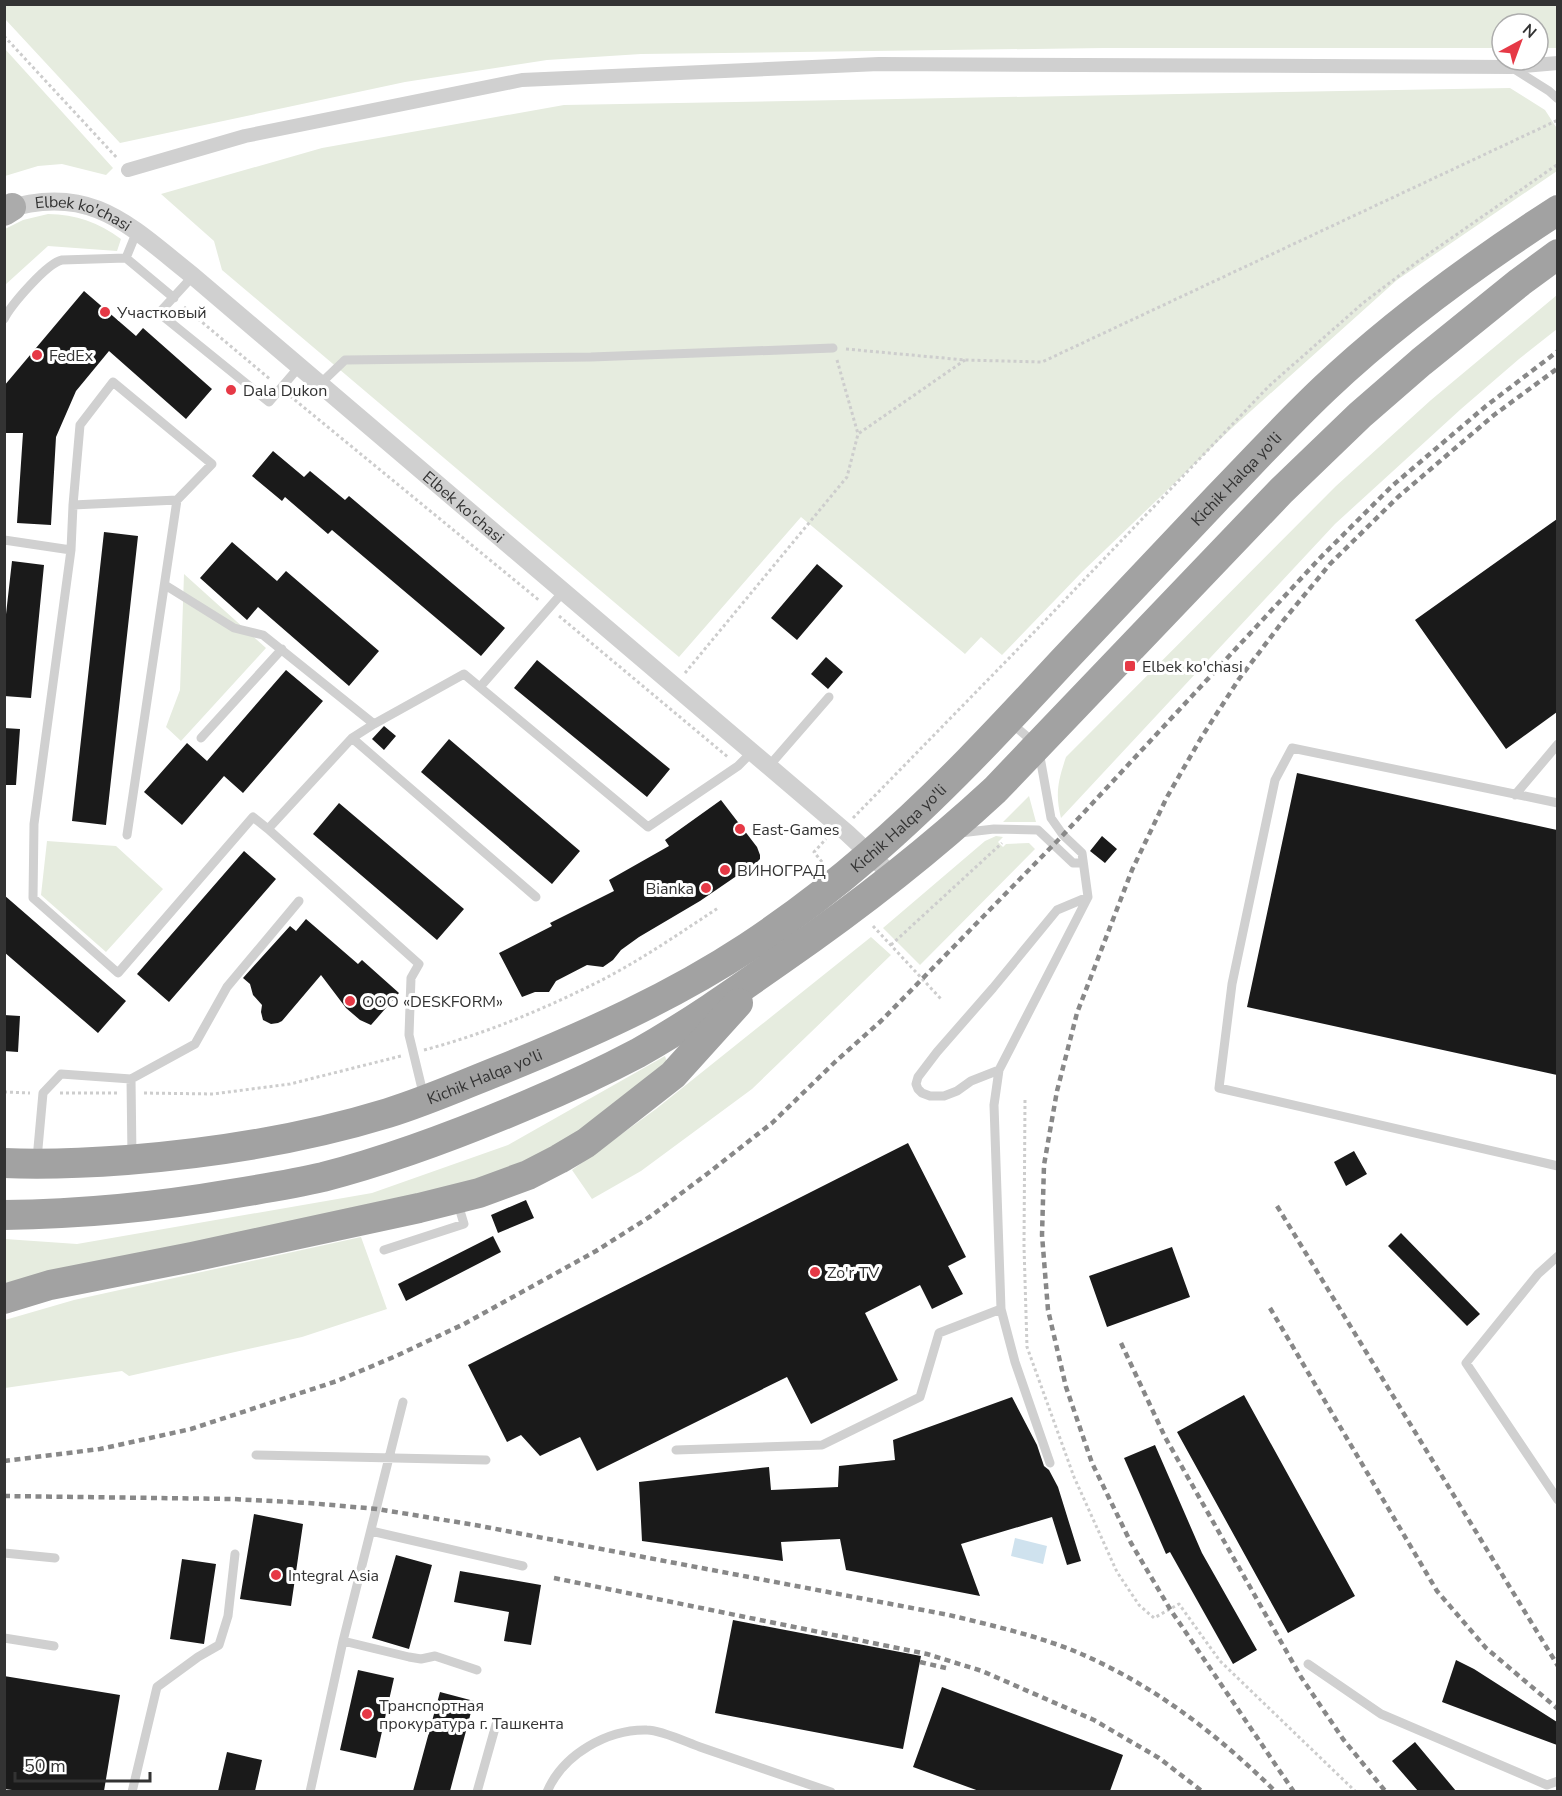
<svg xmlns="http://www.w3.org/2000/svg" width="1562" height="1796" font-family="'Nunito Sans',sans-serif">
<rect width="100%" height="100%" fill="#fff"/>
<path fill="#e6ecdf" d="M5,4h1552l1,44h-20v-24h-36v24h-398l-463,6 -94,6 -142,22 -285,61 -115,-124z
M5,49l108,119 -7,7 -44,-11 -24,2 -33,10z
M1510,88l35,22 13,20 -1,41 -160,109 -165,148 -150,144 -80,83 -21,-18 -16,17 -164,-137 -122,140 -457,-387 -8,-29 -53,-47 161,-46 242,-43z
M48,214c28,0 51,9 73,25l-4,12 -69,-5 -43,39v-56l18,-9z
M1557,295v34l-38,30 -58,50 -126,115 -274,294c-6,-24 -3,-37 5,-61l270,-271 95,-86z
M184,574l82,74 -85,93 -15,-14 14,-37z
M1029,796l7,26h-33z
M996,836l7,1 -5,5 5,5 3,-3 23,-1 6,6 -115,116 -37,-37 102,-87z
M47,841l69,5 47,43 -57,63 -65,-57z
M871,937l20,18 -139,134 -111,82 -49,28 -20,-29 84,-61z
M665,1056l3,9 -97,75 -72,37 -494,106v-44l72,5 295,-51 136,-48z
M361,1237l26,72 -85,28 -173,39 -7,-5 -117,17v-68l69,-20z"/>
<path fill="#cfe2ee" d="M1015,1538l32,8 -4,18 -32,-8z"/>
<path fill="#1a1a1a" d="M84,291l52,45 7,-8 69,61 -26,30 -77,-68 -33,40 -20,46 -5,88 -34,-2 6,-90h-19v-47z
M273,451l31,26 6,-6 35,29 4,-4 156,132 -24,28 -149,-126 -4,4 -43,-37 -3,4 -30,-25z
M1557,519v193l-51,37 -91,-129z
M104,532l34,4 -32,289 -34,-4z
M232,542l45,39 9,-10 93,80 -30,35 -91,-79 -11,13 -47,-42z
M12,561l32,4 -13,133 -27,-2v-64z
M817,564l26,22 -46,54 -26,-22z
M826,657l17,15 -15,17 -17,-15z
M537,660l133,109 -23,28 -133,-109z
M286,670l37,31 -80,92 -19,-17 -42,49 -38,-33 43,-49 20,18z
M384,726l12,10 -12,14 -12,-11z
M4,728l16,1 -4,56h-12z
M449,739l131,112 -28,33 -131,-112z
M1297,773l260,57v245l-310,-68z
M721,800l36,47 3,8v4l-3,3 -57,39 -61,36 -18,13 -8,10 -10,7 -16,-2 -31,16 -7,11h-14l-13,5 -23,-44 53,-27 -2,-3 64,-32 -5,-11 60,-34 -4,-6z
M339,803l125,106 -27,31 -124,-106z
M1102,836l15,13 -12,14 -15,-12z
M244,851l32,28 -107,123 -32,-28z
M4,895l122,106 -28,32 -94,-81z
M306,919l52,45 4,-4 37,33 -28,32 -11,-5 -14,-12 -25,-33 -39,46 -4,2 -7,1 -8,-4 -2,-8 1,-7 -9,-10 -3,-11 -7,-6 47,-52 6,5z
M4,1015l16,1 -2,36 -14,-1z
M908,1143l58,114 -18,9 15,28 -31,15 -12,-24 -55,28 33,67 -87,44 -24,-47 -190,94 -17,-34 -40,19 -19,-21 -14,7 -39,-77z
M1354,1151l13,23 -21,12 -12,-24z
M526,1200l8,18 -36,15 -7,-18z
M1401,1233l79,81 -13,12 -79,-80z
M493,1236l8,16 -95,49 -8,-17z
M1172,1247l18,50 -83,30 -18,-51z
M1244,1395l111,201 -67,37 -111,-201z
M1012,1397l25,48 7,21 5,4 9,17 23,74 -14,4 -15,-48 -91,27 19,52 -134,-26 -6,-31 -59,3 2,19 -141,-20 -3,-59 130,-15 2,23 67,-3 1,-21 56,-6 -2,-20z
M1155,1445l47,108 55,97 -24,14 -63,-112 -4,2 -42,-96z
M254,1514l49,10 -12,82 -51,-7z
M396,1555l36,10 -23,84 -37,-11z
M182,1559l34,5 -12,80 -34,-5z
M460,1571l81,14 -10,60 -27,-4 5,-29 -55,-10z
M733,1620l188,36 -18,93 -188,-36z
M1456,1660l18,9 83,53v23l-115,-43z
M358,1670l36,8 -18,80 -36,-8z
M4,1676l116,19 -16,96h-84l-16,-2z
M942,1687l181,68 -13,36h-131l-66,-24z
M440,1692l34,9 -24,90h-37z
M1415,1742l41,49h-38l-26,-30z
M227,1752l35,8 -7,31h-37z"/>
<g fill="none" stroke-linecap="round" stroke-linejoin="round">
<path stroke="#cdcdcd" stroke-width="3" stroke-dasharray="3 3" stroke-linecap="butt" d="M4,36l113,122
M184,307l87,73
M846,349l119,11 77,2 516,-242
M837,360l21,74
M290,396l250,205
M559,616l170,142
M685,673l162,-196 11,-43 107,-74
M853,818l165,-169 251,-263 94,-83 54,-41 141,-98
M822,862l-8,-10 12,-13
M873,926l68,73
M891,945l111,-102
M424,1050c61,-16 120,-41 176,-69 41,-21 80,-48 118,-73
M4,1092l26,1
M60,1093h60
M144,1093l69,1 77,-10 111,-28
M1025,1100l-1,146 3,101 47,130 43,95 22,33 15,13 25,-14 41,57 136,131"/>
<path stroke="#d0d0d0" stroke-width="9" d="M1511,67l38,24 9,8
M126,258l11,-27
M193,276l-34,37 110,89 30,-35
M4,319c7,-14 43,-56 58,-59l64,-2 48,40
M320,384l25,-24 246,-3 242,-9
M73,505l104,-5
M4,540l67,10
M165,585l69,43 29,7 111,89
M480,687l83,-95
M201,738l81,-89
M352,738l184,159
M769,766l60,-69
M1515,795l43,-51
M1558,803l-266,-55 -17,32 -43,204 -13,104 339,78
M960,833l34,-4 44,1 35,33h10
M127,835l50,-335 35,-36 -99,-82 -33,43 -7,80 -2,45 -37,274 -1,74 85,75 135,-156 15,12
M999,1070l-28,11 -14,10 -13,5h-14l-8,-3 -4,-4 -2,-5 2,-7 19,-25 56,-64 64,-78 31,-13
M131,1079l1,78
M424,1097l-15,-62 2,-57 8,-14 -151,-135 84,-91 22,-14 90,-50 184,153 90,-61 14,-14
M37,1159l6,-66 18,-19 70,5 64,-35 32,-57 72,-86
M384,1250l80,-26 -6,-20
M1558,1256l-20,18 -72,89 92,137
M1001,1309l14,53 35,101
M676,1450l146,-5 98,-48 19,-64 62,-24 -7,-204 5,-35 89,-173 -6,-44 -19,-18 -12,-17 -13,-72 -28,-24
M256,1455l230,5
M371,1531l152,35
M4,1553l51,5
M4,1638l50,8
M343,1641l66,16 12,2 14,-3 42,14
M1308,1664l73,50 166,71 11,-4
M132,1792l25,-105 41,-30 21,-12 9,-29 7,-62
M310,1792l33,-151 60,-239
M477,1792l20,-71
M547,1792c16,-38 61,-63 100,-62 14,0 39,12 53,17 44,15 87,30 131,45"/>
<path stroke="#d0d0d0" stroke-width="14" d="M128,170l117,-34 277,-56 357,-16 632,3 47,-4"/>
<path stroke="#d0d0d0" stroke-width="18" id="s1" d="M4,210c87,-28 126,16 189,66l559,476 95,81 47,44"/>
<path stroke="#ababab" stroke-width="28" d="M4,212l8,-5"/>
<g stroke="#a2a2a2" stroke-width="30">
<path id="s2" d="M4,1163c42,2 82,0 123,-3 89,-7 176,-21 261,-47 39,-12 77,-29 115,-44 84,-34 169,-72 245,-122 42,-28 83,-59 121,-92 69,-59 132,-127 194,-194 52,-55 104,-110 156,-165 35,-36 69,-73 106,-108 71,-67 151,-125 233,-178"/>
<path d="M4,1215c77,-1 152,-8 227,-21 31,-5 62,-10 92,-17 70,-18 138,-44 204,-72 38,-16 75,-33 111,-52 50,-28 97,-61 144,-94 75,-52 146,-107 213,-169l286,-299 79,-76 61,-53 99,-80 38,-28"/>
<path d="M4,1299l46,-14 142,-28 227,-49 60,-15 49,-18 31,-16 27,-16 87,-68 65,-72"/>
</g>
<path stroke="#888" stroke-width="4.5" stroke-dasharray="6 4.5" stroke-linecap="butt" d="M1277,1206l281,460
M1270,1308l167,283 49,57 72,61
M1121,1343l44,94 136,240 42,62 43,53
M4,1461l96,-12 91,-20 146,-48 59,-25 68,-32 132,-73 55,-35 56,-42 65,-51 63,-61 46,-41 182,-186 257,-277 72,-72 94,-80 72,-55
M4,1496l229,3 76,4 68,6 98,16 474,90c45,11 95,22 137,41 73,33 133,80 190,136
M554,1578l373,76 55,17 112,49 65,38 44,34
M920,1662l26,6
M1294,1792l-124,-183 -39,-66 -39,-80 -26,-76 -18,-77 -6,-75 2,-70 13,-74 20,-78 55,-143 35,-73 34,-59 38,-59 44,-58 47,-57 68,-67 96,-82 64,-47"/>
</g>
<g fill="#e63946" stroke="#fff" stroke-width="2">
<circle cx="105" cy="312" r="6"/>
<circle cx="37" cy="355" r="6"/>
<circle cx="231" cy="390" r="6"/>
<rect x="1124" y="660" width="12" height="12" rx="3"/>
<circle cx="740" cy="829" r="6"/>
<circle cx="725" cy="870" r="6"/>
<circle cx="706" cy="888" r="6"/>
<circle cx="350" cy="1001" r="6"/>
<circle cx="815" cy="1272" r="6"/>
<circle cx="276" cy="1575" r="6"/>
<circle cx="367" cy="1714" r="6"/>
</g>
<g text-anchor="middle" stroke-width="6" stroke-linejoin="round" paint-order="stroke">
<g font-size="16" fill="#333" stroke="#fff">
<text dy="6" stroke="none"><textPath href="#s1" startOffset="82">Elbek ko'chasi</textPath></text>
<text dy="6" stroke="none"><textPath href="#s2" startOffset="1464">Kichik Halqa yo'li</textPath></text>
<text dy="6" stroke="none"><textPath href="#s1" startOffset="568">Elbek ko'chasi</textPath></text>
<text dy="6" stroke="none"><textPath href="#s2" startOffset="978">Kichik Halqa yo'li</textPath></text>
<text dy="6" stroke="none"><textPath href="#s2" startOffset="492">Kichik Halqa yo'li</textPath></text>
</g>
<g font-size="16" fill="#333" stroke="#fff" text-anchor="start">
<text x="117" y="318">Участковый</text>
<text x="49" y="361">FedEx</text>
<text x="243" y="396">Dala Dukon</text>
<text x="1142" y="672">Elbek ko'chasi</text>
<text x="752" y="835">East-Games</text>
<text x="737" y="876">ВИНОГРАД</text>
<text x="694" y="894" text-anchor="end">Bianka</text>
<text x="362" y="1007">ООО «DESKFORM»</text>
<text x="827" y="1278">Zo'r TV</text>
<text x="288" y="1581">Integral Asia</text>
<text x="379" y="1711">Транспортная<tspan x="379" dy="18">прокуратура г. Ташкента</tspan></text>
</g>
</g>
<rect width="1562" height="1796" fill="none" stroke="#333333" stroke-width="12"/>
<g transform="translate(1520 42) rotate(41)"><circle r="28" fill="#ffffff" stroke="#adadad" stroke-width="1.5"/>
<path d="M0-4.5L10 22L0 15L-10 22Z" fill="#e63946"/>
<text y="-9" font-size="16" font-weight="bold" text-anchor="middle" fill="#333333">N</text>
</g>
<path d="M15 1772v9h135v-9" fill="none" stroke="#333333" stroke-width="3"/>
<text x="24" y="1772" font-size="18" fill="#333333" stroke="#ffffff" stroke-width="4.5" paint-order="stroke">50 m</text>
</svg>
